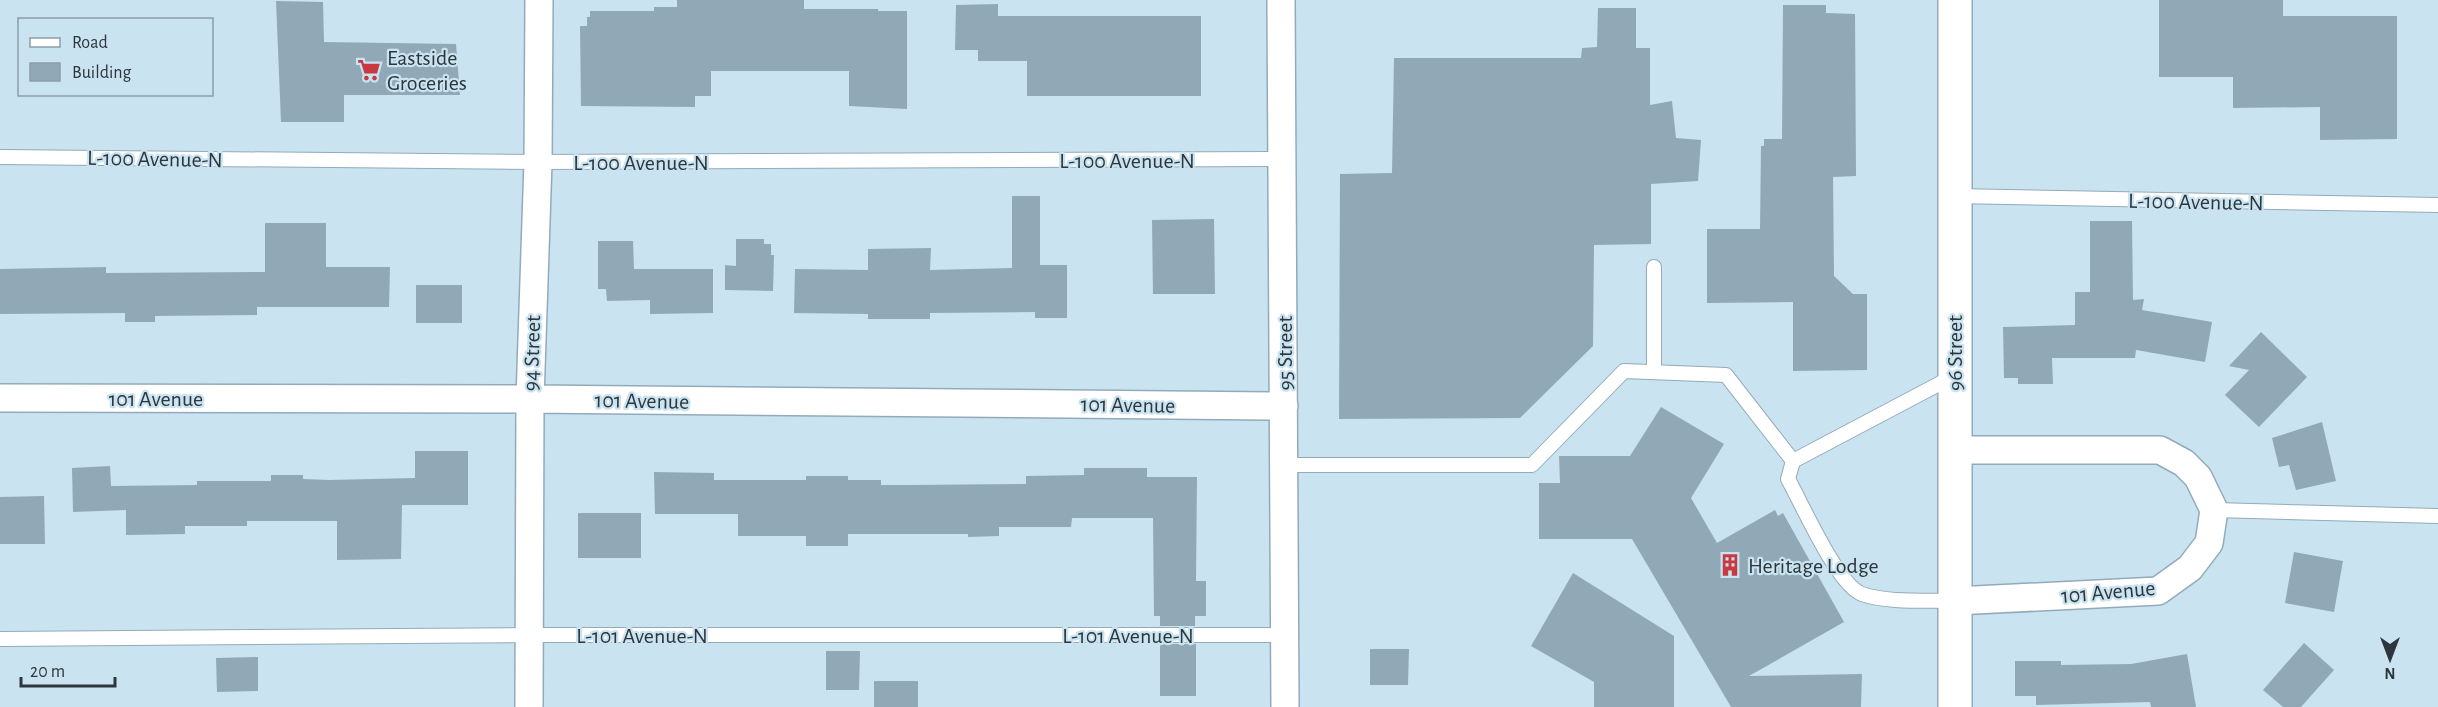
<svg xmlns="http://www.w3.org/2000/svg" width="2438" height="707" font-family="'Alegreya Sans',sans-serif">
<rect width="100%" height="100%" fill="#cae3f0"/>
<path fill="#91a9b6" d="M677,0h127v9h74v2h29v98l-58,-3v-35h-138v25h-16v11l-114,-1 -1,-80h7v-9h3v-6h64v-4h23z
M2159,0h124v16h114v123l-77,1v-33l-87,1v-31h-74z
M276,1l47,1 1,40 132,2 4,51h-116v27h-63z
M998,4v12h203v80h-174v-35h-49v-11h-23l1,-45z
M1783,5h43v8l29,1 1,162 -23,1 1,99 19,18h14v76l-74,1v-69l-86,1v-74h53l1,-83h3v-7h18z
M1598,8h38v40h14v57l22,-4 4,37 25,2 -3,41 -47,3v60l-57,1 -1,101 -73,72 -181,1 1,-245 52,-1 2,-115h187l1,-10 15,-1z
M1012,196h28v69h27v53h-32v-6l-105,1v6h-62v-5l-74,-1 1,-44 73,1v-21l63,-1 -1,22 82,-2z
M1214,219l1,75h-62l-1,-74z
M2090,221h42l1,79 11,-1 -2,11 70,12 -7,40 -69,-12 -1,8h-83l1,26h-35v-6h-14l-1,-51 72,-2v-33h15z
M265,223h61v44h64l-1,40h-132v8l-102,1v6h-30v-9l-125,1v-45l106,-2v6l159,-1z
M736,239h28v5h7v11h3l-1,36 -48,-1v-25l11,1z
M598,241h35l1,28h79v44l-63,1v-14l-43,1 -1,-12h-8z
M416,285h46v38h-46z
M2261,332l46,45 -48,50 -34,-32 24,-25 -20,-4z
M1661,407l63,37 -33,54 26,45 58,-33 3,6 5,-3 61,109 -95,54 113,-2 -1,33h-130l-99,-168h-93v-56h21l-1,-27h71z
M2322,422l14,59 -40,9 -7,-25 -10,2 -7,-29z
M415,451h53v54h-66l-1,54 -64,1v-39h-90v5h-62v8l-59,1v-25l-53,2 -1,-44 38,-2 1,20 86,-1v-4h74v-6h32v4l26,1 86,-2z
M1084,468h63v9h50l-1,104h10v35h-11v10h-35v-10h-6l-1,-98h-81l-1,9h-72v9l-31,1v-3h-120v12h-42v-10h-68v-22h-83l-1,-42 60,1v7h92v-4h42v4h33v5h30l115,-1v-8l58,-1z
M44,496l1,48h-45v-47z
M578,513h63v45h-63z
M2294,552l49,9 -9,51 -49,-9z
M1573,573l101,63v71h-80v-25l-63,-36z
M2304,643l30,27 -33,37h-18l-20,-17z
M1160,644h36v52h-36z
M1370,649h39l-1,36h-38z
M826,651h34l-1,39h-33z
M2187,654l9,53h-45l-1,-5 -114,3v-9h-21v-35h46v4l70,-1z
M258,657v34l-41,1 -1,-34z
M874,681h44v26h-44z"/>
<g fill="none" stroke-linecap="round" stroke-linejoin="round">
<g stroke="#93abb8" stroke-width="16">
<path id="service" d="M0,157l538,5 744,-3
M1954,196l484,9
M1654,372v-105
M1954,376l-161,85 -5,18c14,25 50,107 74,115 26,9 65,6 93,7
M1284,465h248l92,-94 102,4 67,86
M2214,510l224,6
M0,639l530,-4h754"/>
</g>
<g stroke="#93abb8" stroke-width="30">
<path id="minor" d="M1281,0l4,707
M0,398l530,1 754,7
M1954,450h206l24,13 14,14 16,33 -5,33 -19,25 -32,23 -203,10
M529,707l1,-308 8,-237 1,-162"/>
</g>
<g stroke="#93abb8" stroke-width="36">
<path id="tertiary" d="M1955,707v-707"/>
</g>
<use href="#service" stroke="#fff" stroke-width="14"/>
<use href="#minor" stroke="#fff" stroke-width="27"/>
<use href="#tertiary" stroke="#fff" stroke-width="33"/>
</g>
<defs>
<g id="supermarket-bare" transform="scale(1.8)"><path d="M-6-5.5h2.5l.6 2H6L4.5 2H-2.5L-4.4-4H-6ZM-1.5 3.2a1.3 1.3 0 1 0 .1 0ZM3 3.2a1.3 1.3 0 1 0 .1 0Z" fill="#c93942" stroke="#cae3f0" stroke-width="2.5" paint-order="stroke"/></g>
<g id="building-bare" transform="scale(1.8)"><path d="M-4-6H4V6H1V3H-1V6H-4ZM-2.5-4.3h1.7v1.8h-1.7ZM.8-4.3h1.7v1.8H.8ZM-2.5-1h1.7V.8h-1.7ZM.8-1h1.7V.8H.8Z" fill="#c93942" stroke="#cae3f0" stroke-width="2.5" paint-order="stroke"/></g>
</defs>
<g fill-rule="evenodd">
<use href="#supermarket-bare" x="369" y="70"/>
<use href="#building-bare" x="1730" y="565"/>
</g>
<g text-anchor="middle" stroke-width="4.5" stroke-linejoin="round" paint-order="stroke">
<g font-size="22" fill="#2c363c" stroke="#cae3f0" text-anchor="start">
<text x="387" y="65">Eastside<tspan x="387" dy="25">Groceries</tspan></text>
<text x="1748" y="573">Heritage Lodge</text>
</g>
<g font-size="22" fill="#2c363c" stroke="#cae3f0">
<text transform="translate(155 158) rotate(1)" y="8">L-100 Avenue-N</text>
<text x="1127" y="168">L-100 Avenue-N</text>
<text x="641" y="170">L-100 Avenue-N</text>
<text transform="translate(2196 201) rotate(1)" y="8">L-100 Avenue-N</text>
<text transform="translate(531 353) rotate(-88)" y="8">94 Street</text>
<text transform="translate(1284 353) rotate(-90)" y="8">95 Street</text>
<text transform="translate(1954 353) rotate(-90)" y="8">96 Street</text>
<text x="156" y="406">101 Avenue</text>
<text transform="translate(642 400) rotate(1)" y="8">101 Avenue</text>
<text transform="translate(1128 404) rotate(1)" y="8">101 Avenue</text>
<text transform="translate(2108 591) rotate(-5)" y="8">101 Avenue</text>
<text x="642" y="643">L-101 Avenue-N</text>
<text x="1128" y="643">L-101 Avenue-N</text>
</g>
</g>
<rect x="18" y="18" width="195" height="78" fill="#cae3f0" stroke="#8b9ea8" stroke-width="1.5"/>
<rect x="30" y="38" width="30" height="9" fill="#ffffff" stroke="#8b9ea8" stroke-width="1.5"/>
<text x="72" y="48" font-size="18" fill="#2c363c">Road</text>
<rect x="30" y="63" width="30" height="18" fill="#91a9b6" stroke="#8b9ea8" stroke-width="1.5"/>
<text x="72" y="78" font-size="18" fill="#2c363c">Building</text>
<g transform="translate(2390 659) rotate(180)" stroke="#cae3f0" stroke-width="4.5" paint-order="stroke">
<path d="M0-4.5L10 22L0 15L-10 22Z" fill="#2c363c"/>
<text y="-9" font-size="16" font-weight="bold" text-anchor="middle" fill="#2c363c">N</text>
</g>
<path d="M21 677v9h94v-9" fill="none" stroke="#2c363c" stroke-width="3"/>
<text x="30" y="677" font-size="18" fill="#2c363c" stroke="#cae3f0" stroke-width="4.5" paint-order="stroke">20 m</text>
</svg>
